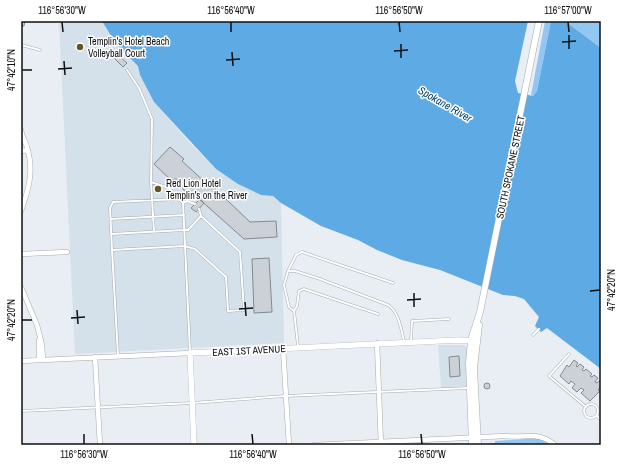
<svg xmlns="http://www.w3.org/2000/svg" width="622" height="466" font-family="'Archivo Narrow',sans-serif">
<rect width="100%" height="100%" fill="#e8eef3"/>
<path fill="#d4e0ea" d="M59,21h43l14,23 22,22 2,9 14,27 36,41 26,26 22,15 23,11 12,1 8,7 3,140 -209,11z
M438,345h26l3,2 1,39 -27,2z"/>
<path fill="#93c7f1" d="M545,21h6l-14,70 -4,5 -2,-1z
M565,21h36v27l-5,-4z
M540,438l11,7h-60v-2h4v-2z"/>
<path fill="#5eaae5" d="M102,21h426l-13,60 3,12 15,3 4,-5 14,-70h14l36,27v321l-54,-41 -6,4 -6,-6 4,-9 -15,-18 -9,-3 -12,-1 -63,-25 -38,-10 -25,-10 -19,-10 -37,-14 -40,-23 -8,-7 -12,-1 -23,-11 -22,-15 -62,-67 -14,-27 -2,-9 -22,-22z"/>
<path fill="#cbd1d6" stroke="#84898e" d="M21,21h4l-1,5h-3z
M118,55l9,8 -4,4 -8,-8z
M170,147l14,12 -2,2 24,22 1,-2 43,41 26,-1 1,16 -33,2 -55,-49 -3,3 -10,-14 -5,1 -17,-16z
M200,199l4,4 -8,9 -5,-4z
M269,258l3,54 -18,1 -2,-54z
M459,356l1,20 -10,1 -1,-20z
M574,360l4,3 -2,3 1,1 3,-3 4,3 -2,3 2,1 2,-2 6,5 -2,2 2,1 2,-2 4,3 -3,4 2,1 2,-2 2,1v4l-3,4 2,1 -10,10 -9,-8 3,-3 -3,-2 -4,4 -5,-4 3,-4 -4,-3 -2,3 -9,-8 7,-11 2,2z
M484 386a3 3 0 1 1 6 0a3 3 0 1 1-6 0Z"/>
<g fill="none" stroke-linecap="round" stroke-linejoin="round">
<g stroke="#a5abb0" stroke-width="3">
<path id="service" d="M21,45l19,5
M127,70l12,18 13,31 -1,63 18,6 14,15 7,149
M151,182l3,50
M183,203l4,-2 8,3
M199,209l2,7
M111,219l73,-4
M111,234l73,-4h4l13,-14 39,36 4,58 -16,1 -2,-34 -31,-28 -10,-3 -73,4 -2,-42 3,-6 67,-3
M112,250l6,105
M288,271l8,-16 6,-3 91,31
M294,311l3,-5 2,-15 5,-2 74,25
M533,335l6,-6
M411,340l1,-19 37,-2
M298,346l-4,-35 -5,-4 -5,-22 4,-14h7l25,8 68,26c11,7 13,24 16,36
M569,354l-20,22 37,31
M584 411a7 7 0 1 1 14 0a7 7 0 1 1-14 0Z
M21,411l171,-8 93,-7 183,-8
M597,416l4,4"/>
</g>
<g stroke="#a5abb0" stroke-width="5.5">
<path id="minor" d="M21,130c1,7 6,14 7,21 6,21 0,40 -7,60
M21,151l7,-1
M21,254l46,-2
M21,287l16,38 5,20 1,15
M39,340v20
M377,343l4,102
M283,348l6,97
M95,357l5,88
M21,361l169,-8
M314,445l191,-9c21,3 32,-6 50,9"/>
</g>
<g stroke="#a5abb0" stroke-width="6">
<path id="tertiary" d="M194,445l-4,-92 268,-13 17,1"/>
</g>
<g stroke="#a5abb0" stroke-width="7">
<path id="secondary" d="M472,445l-3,-82 2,-23 9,-28 59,-291
M478,445l-4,-77 5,-43"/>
</g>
<use href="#service" stroke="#fff" stroke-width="2"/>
<use href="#minor" stroke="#fff" stroke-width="4.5"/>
<use href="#tertiary" stroke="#fff" stroke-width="5.5"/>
<use href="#secondary" stroke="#fff" stroke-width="6"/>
</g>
<path fill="none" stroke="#0e1012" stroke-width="1.5" d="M62,22l1,10M231,22v10M399,22l1,10M568,22l1,10M569,35v14M562,42l14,-1M401,44v14M394,51l14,-1M232,52l1,14M226,60l14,-1M64,61l1,14M58,69l14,-1M22,70h10M590,291l10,-1M414,293v14M407,300l14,-1M245,302l1,14M239,309l14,-1M77,310l1,14M71,318l14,-1M22,320h10M84,434v10M252,434l1,10M421,434l1,10"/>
<g fill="#645623" stroke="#fff" stroke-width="1.5">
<circle cx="80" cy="47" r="4"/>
<circle cx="158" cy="189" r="4"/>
</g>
<g text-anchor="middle" stroke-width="3" stroke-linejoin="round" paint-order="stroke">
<g font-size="10" fill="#0e1012" stroke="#fff" text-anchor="start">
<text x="88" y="45">Templin's Hotel Beach<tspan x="88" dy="12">Volleyball Court</tspan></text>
<text x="166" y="187">Red Lion Hotel<tspan x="166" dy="12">Templin's on the River</tspan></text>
</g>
<g font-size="10" fill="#0e1012" stroke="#fff">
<text transform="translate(510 167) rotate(-78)" y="4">SOUTH SPOKANE STREET</text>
<text transform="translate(249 350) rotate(-3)" y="4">EAST 1ST AVENUE</text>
</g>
<g font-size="11" font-style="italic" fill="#08456b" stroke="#fff">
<text transform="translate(445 104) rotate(30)" y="4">Spokane River</text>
</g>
</g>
<rect width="622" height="466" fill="none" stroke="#ffffff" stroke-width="44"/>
<rect x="22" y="22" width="578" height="422" fill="none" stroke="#0e1012" stroke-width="1.5"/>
<g font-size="10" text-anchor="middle" fill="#0e1012">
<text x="62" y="14">116°56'30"W</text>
<text x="231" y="14">116°56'40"W</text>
<text x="399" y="14">116°56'50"W</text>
<text x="568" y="14">116°57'00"W</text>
<text transform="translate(11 70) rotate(-90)" y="4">47°42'10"N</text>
<text transform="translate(611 290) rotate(-90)" y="4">47°42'20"N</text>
<text transform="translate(11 320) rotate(-90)" y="4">47°42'20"N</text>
<text x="84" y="458">116°56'30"W</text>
<text x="253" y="458">116°56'40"W</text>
<text x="422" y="458">116°56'50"W</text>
</g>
</svg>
